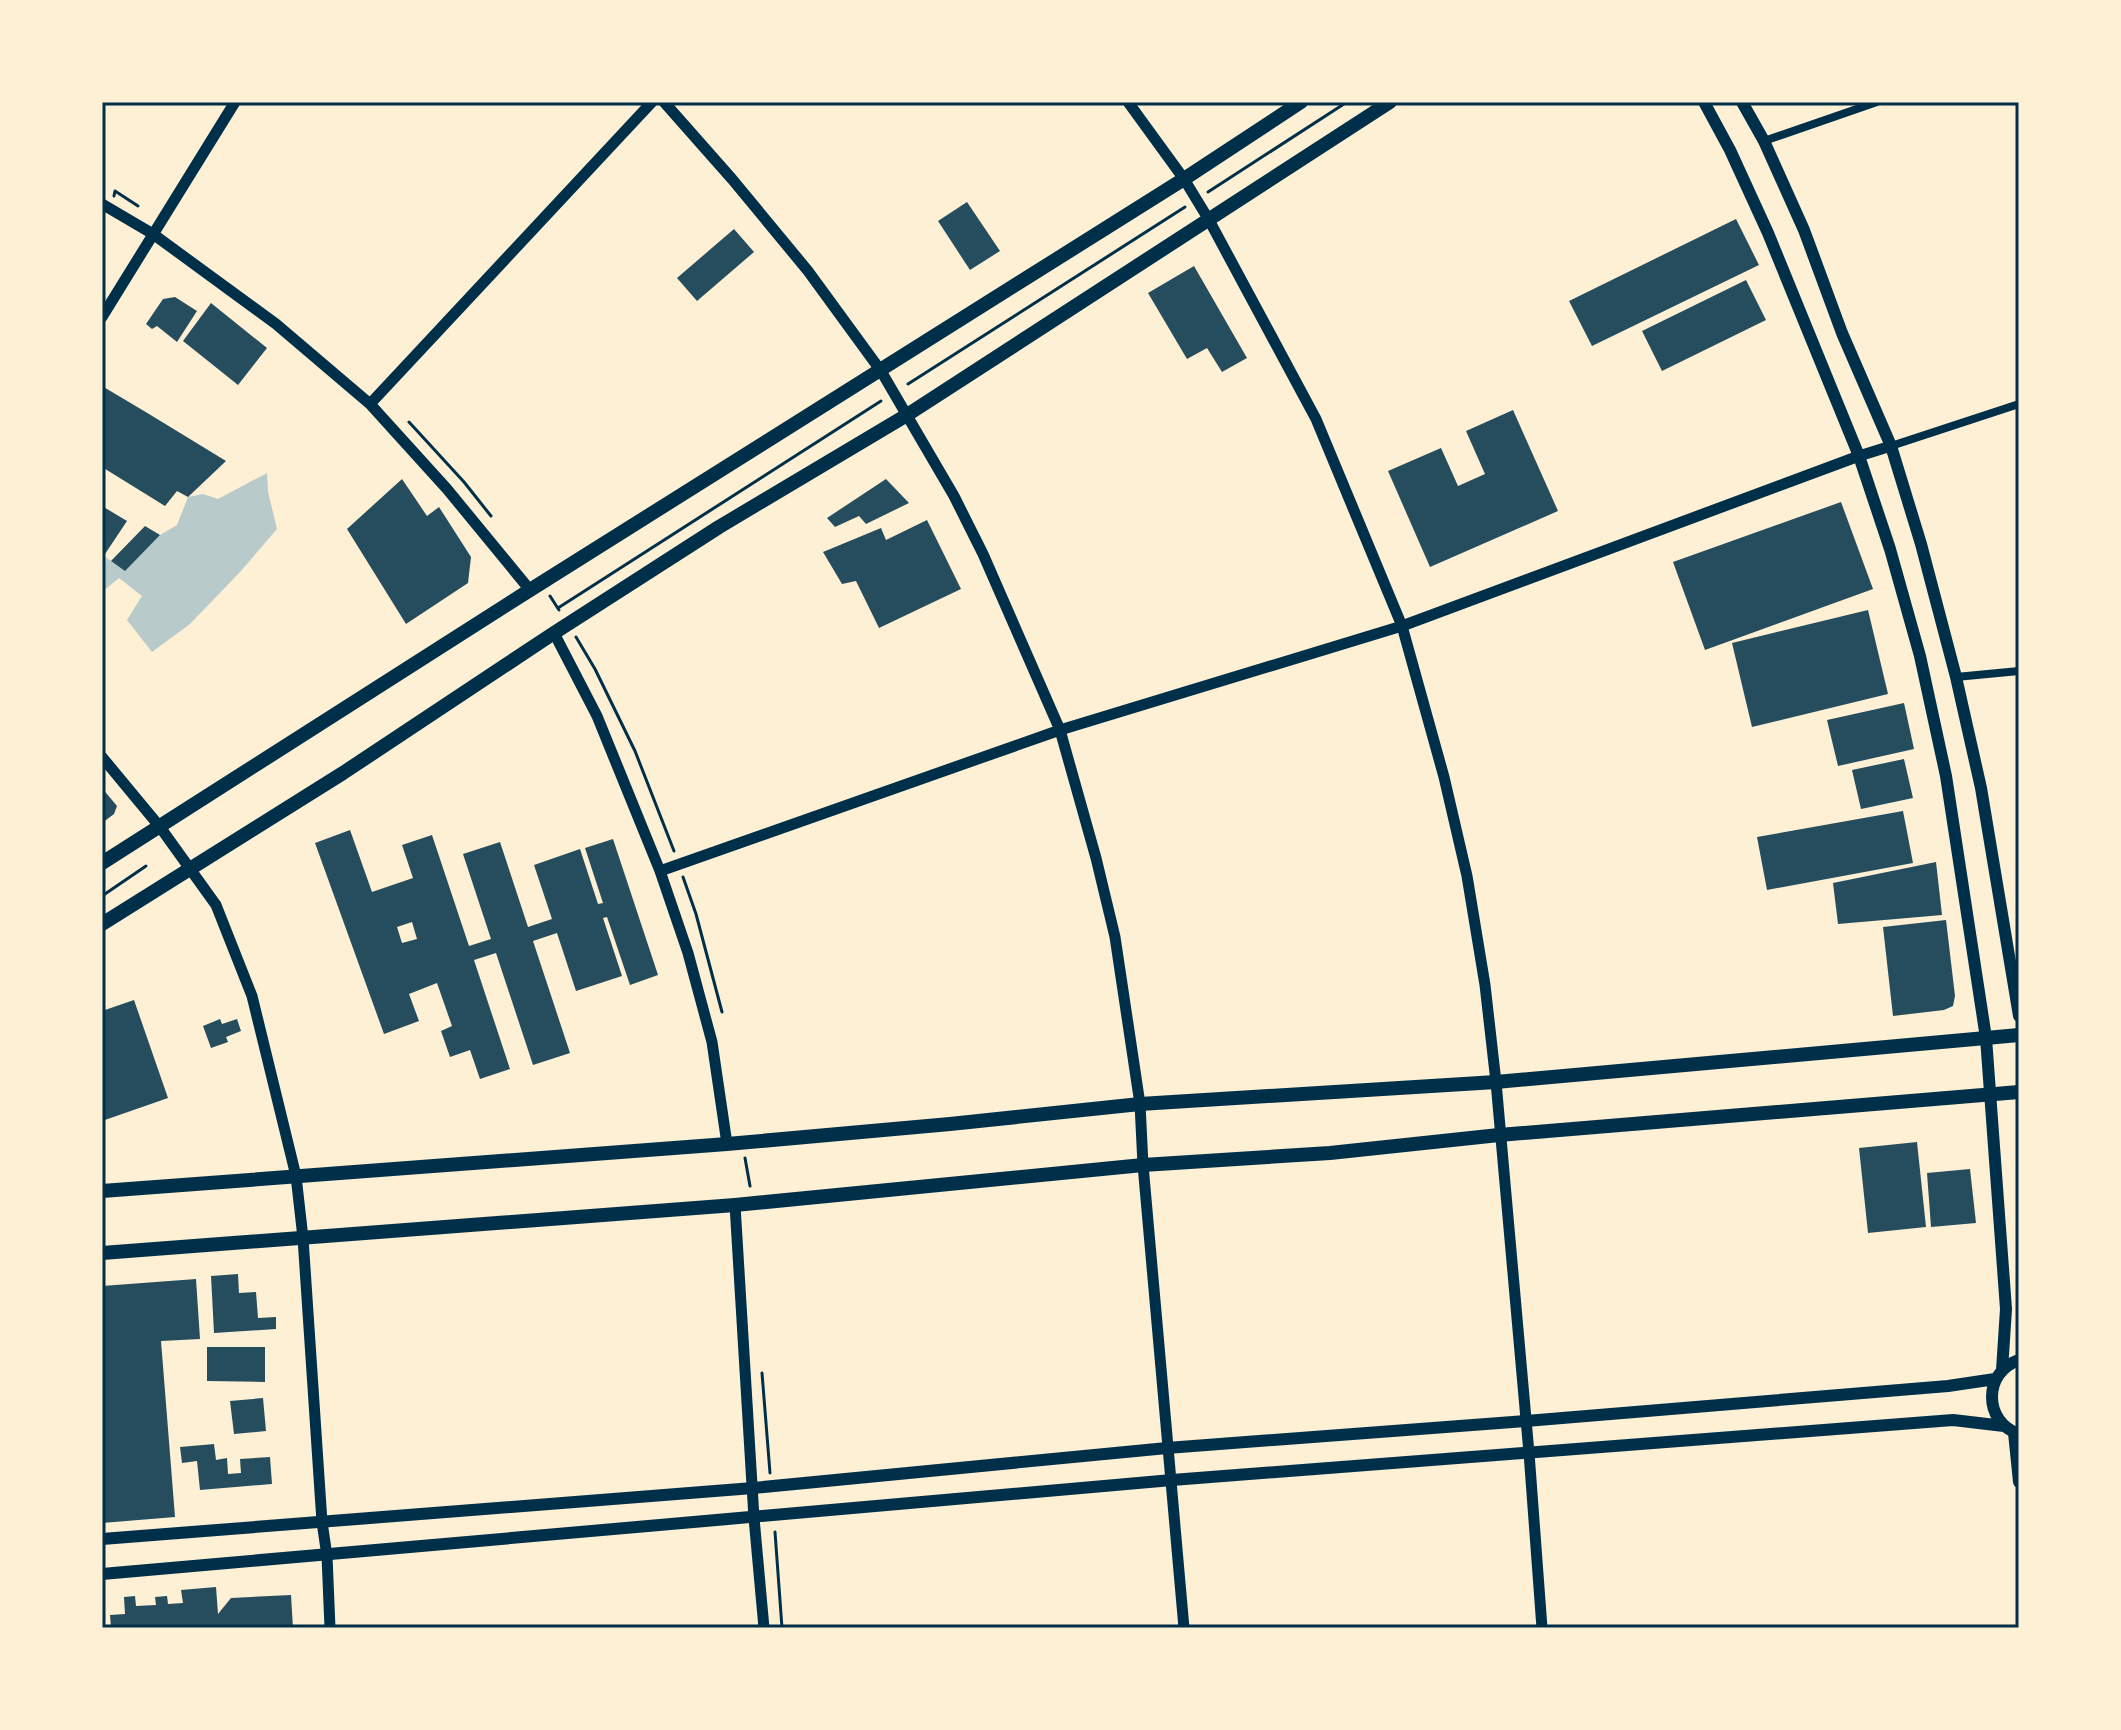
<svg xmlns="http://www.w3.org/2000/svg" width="2121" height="1730" font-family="Roboto,sans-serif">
<rect width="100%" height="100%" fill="#fdf0d5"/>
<path fill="#b9caca" d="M267,473l1,19 9,37 -37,43 -50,52 -38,28 -25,-32 15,-24 -23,-18 -17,14v-37l23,15 35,-35 17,-10 11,-28 15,-3 15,5z"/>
<path fill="#264d5e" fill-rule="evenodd" d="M967,202l33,49 -30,19 -32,-49z
M1736,219l23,46 -167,81 -23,-45z
M734,229l20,23 -57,49 -20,-23z
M1194,266l53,92 -25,14 -15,-24 -20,11 -39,-66z
M1746,280l20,40 -104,51 -20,-40z
M175,297l22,14 -20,31 -20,-16 -5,3 -6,-5 17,-25z
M211,303l56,45 -29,37 -55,-44z
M102,386l47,28 77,47 -38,36 -11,-6 -12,15 -63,-39z
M1513,410l45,101 -128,56 -42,-96 53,-23 17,38 27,-12 -19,-43z
M402,479l25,37 12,-9 32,50 -3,26 -62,41 -59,-95z
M886,479l23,24 -43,21 -7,-8 -24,11 -8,-9z
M1841,502l32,87 -168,61 -32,-88z
M102,506l25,15 -22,33 -3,-2z
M927,520l34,69 -82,39 -23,-47 -14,3 -19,-32 58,-24 5,12z
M145,526l15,9 -35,36 -14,-10z
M1868,610l20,84 -136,33 -20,-84z
M1904,703l10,46 -76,17 -11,-46z
M1904,759l9,39 -52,11 -9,-39z
M102,788l15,18 -3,8 -12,9z
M1903,811l10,52 -146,27 -10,-53z
M350,830l22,62 41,-14 -11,-33 30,-10 37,111 22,-7 -28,-85 37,-12 28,85 24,-8 -18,-54 46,-16 18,55 5,-1 -18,-55 28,-9 45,136 -28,10 -23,-68 -4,1 19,58 -46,15 -19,-58 -24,8 37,112 -37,12 -37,-112 -22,7 36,109 -30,10 -10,-29 -20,7 -9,-26 11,-5 -15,-43 -28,11 10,27 -35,13 -69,-191zM412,922l5,17 -15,4 -5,-16z
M1936,862l6,53 -104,9 -5,-41z
M1946,920l9,76 -2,10 -9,4 -51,6 -10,-89z
M134,1000l34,98 -66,23v-110z
M220,1019l2,5 15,-5 4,12 -15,6 2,5 -17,6 -8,-22z
M1917,1142l9,85 -58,6 -9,-85z
M1970,1169l6,54 -45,4 -4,-54z
M238,1274l1,19 17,-1 2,26 18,-1v12l-62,4 -3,-57z
M196,1279l4,60 -39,2 14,176 -73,6v-237z
M207,1347h58v35l-58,-1z
M263,1398l3,33 -32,3 -4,-33z
M214,1444l2,16 11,-2 1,16 13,-1 -1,-14 30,-2 2,27 -72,6 -3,-29 -15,2 -2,-16z
M216,1587l2,27 13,-16 60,-3 2,33h-182l-1,-13 15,-1 -1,-17 11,-1 1,10 20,-1 -1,-8 12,-1 1,8 15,-1 -2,-13z"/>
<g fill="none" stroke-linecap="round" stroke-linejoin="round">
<path stroke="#003049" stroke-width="3" d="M1208,192l139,-90
M114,196l1,-5 23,15
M908,384l277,-177
M409,422l55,60 27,34
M550,596l9,14
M558,608l323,-207
M576,637l19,32 40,82 39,100
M683,877l13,37 26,98
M102,896l44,-30
M745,1158l5,28
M762,1373l8,100
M775,1532l7,96"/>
<path stroke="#003049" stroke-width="8" d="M1764,141l113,-39
M1891,446l128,-42
M1956,677l63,-6"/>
<path stroke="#003049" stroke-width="11" d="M664,102l68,77 76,92 73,100 73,125 29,58 77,176 36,128 19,79 25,167 3,61 41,463
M1128,102l56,77 25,41 107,199 86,207 42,151 23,99 18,109 11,97 33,371 13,175
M102,204l51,30 123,90 94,80 77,85 83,101
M102,317l133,-215
M370,404l282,-302
M554,633l43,83 63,155 28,82 24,89 15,102
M102,757l58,70 56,78 36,91 44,180 7,62 19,284 5,34 3,72
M660,871l400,-141 342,-104 457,-170 32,-10
M735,1205l19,313 10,110"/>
<path stroke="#003049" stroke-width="12" d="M1704,102l26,48 38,83 91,223 31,93 30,107 26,120 40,262 20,271 -4,61
M1742,102l22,39 40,89 38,103 49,113 30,98 35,133 25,111 38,228
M2019,1360c-36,12 -36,62 0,74
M2014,1433l5,49
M102,1539l651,-51 414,-40 359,-27 422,-35 47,-7
M102,1574l1070,-94 781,-60 51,6"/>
<path stroke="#003049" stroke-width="14" d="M102,863l428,-273 654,-411 117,-77
M102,924l241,-151 211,-140 165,-106 188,-112 483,-313
M102,1191l625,-47 223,-20 190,-20 356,-22 523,-47
M102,1253l633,-48 408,-40 187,-12 169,-18 520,-43"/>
</g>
<rect width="2121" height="1730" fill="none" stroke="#fdf0d5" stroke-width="208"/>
<rect x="104" y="104" width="1913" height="1522" fill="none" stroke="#003049" stroke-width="3"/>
</svg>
